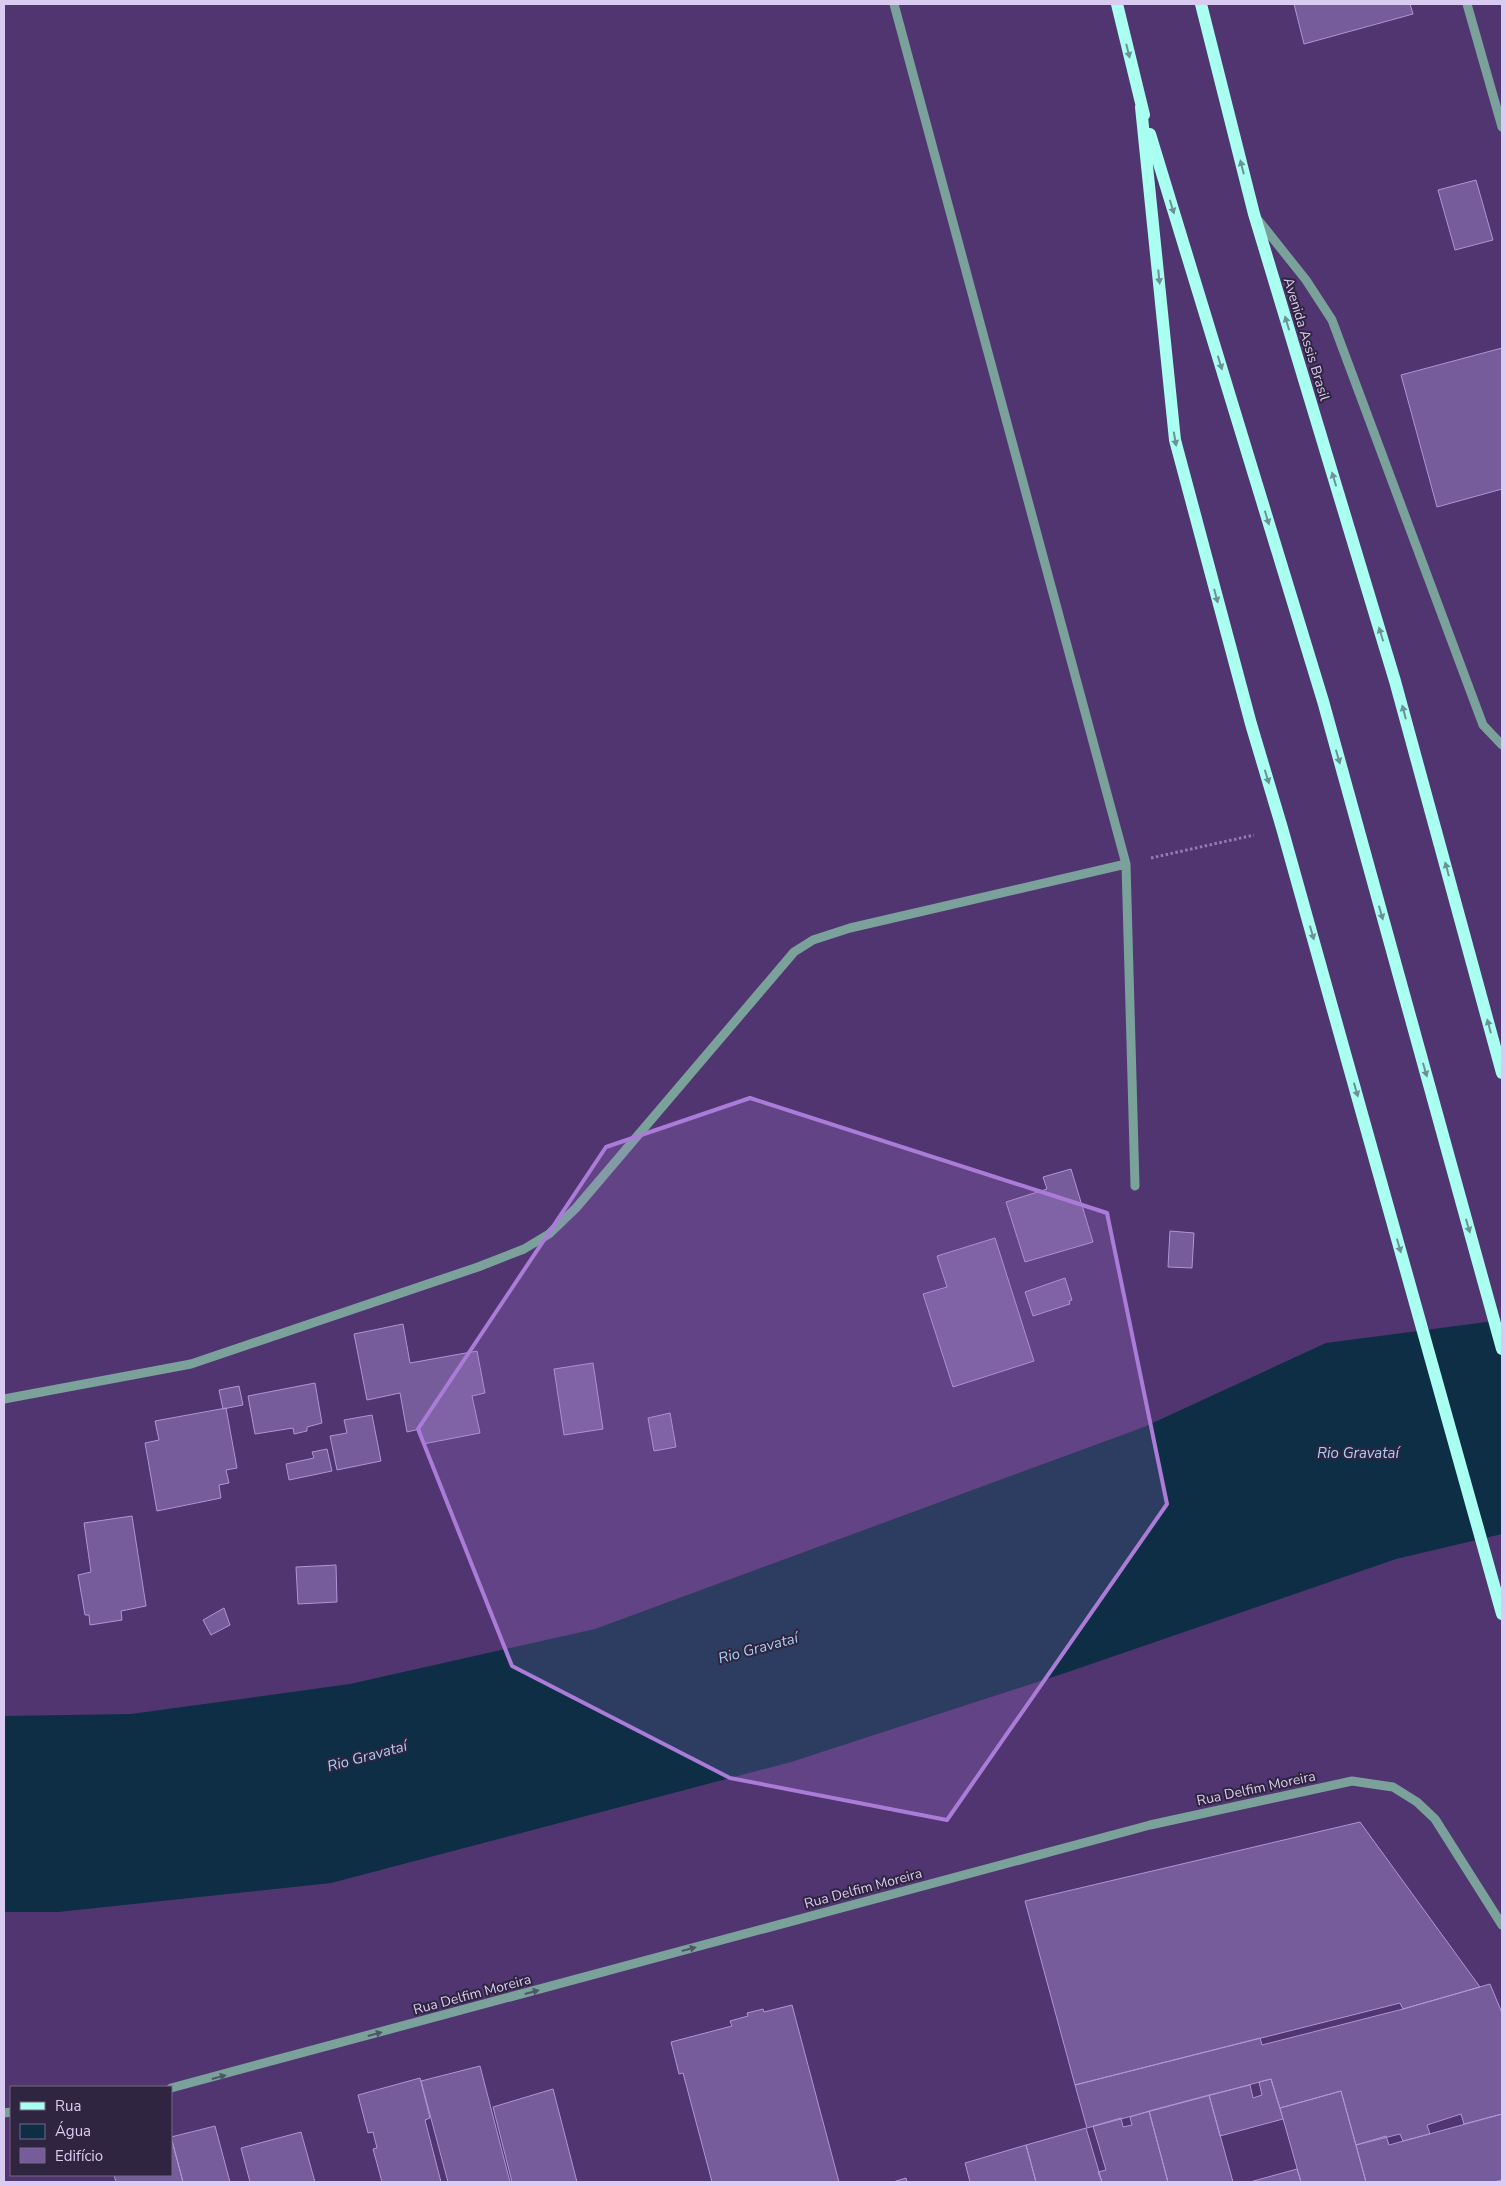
<svg xmlns="http://www.w3.org/2000/svg" width="1506" height="2186" font-family="'Nunito Sans',sans-serif">
<rect width="100%" height="100%" fill="#503571"/>
<path fill="#0d2e44" d="M1502,1320v214l-106,25 -331,114 -274,89 -460,121 -273,29h-54v-196l127,-2 219,-30 245,-55 549,-202 182,-84z"/>
<path fill="#765c9b" stroke="#af94d8" d="M1294,4h116l3,10 -109,30z
M1476,180l17,60 -38,10 -17,-60z
M1502,348v141l-65,18 -36,-132z
M1071,1169l22,73 -68,20 -19,-60 41,-13 -4,-12z
M1170,1231l24,2 -2,35 -24,-1z
M995,1238l39,123 -81,26 -30,-93 24,-7 -10,-31z
M1065,1278l7,22 -3,1 1,3 -37,12 -8,-24z
M403,1324l7,39 67,-12 8,42 -13,3 8,37 -57,11 -3,-15 -13,3 -7,-39 -33,7 -13,-66z
M593,1363l10,66 -39,6 -10,-66z
M315,1383l7,40 -15,4v4l-13,3 -1,-6 -38,6 -7,-38z
M239,1386l4,19 -20,4 -4,-19z
M226,1408l11,60 -11,2 3,13 -10,2 2,13 -64,13 -12,-68 14,-3 -4,-19z
M670,1413l6,34 -22,4 -6,-33z
M372,1415l9,46 -44,9 -7,-34 17,-3 -3,-13z
M327,1449l5,22 -43,9 -3,-16 28,-6 -2,-6z
M132,1516l14,90 -25,5 1,9 -32,5 -1,-10h-4l-7,-40 13,-3 -7,-49z
M336,1565l1,37 -39,2 -2,-37z
M224,1608l6,17 -19,10 -8,-15z
M1360,1822l120,165 -77,22 -3,-6 -325,82 -50,-184z
M1490,1984l12,29v101l-38,10 -3,-10 -34,11 3,9 -27,7 -3,-7 -44,11 -15,-54 -61,17 -9,-29 -184,49 -12,-43 185,-47 2,7 141,-36z
M792,2005l47,177h-127l-29,-109 -4,1 -8,-32 61,-16 -2,-5 18,-5 -1,-3 16,-4 1,3z
M480,2066l30,116h-62l-27,-101z
M420,2078l10,40 -5,2 16,62h-59l-9,-33 4,-1 -4,-16 -5,1 -10,-38z
M1271,2079l12,40 -63,17 -11,-41 41,-10 3,13 9,-3 -3,-13z
M553,2089l24,93h-65l-19,-75z
M1341,2091l25,91h-65l-21,-74z
M1209,2095l24,87h-65l-19,-71z
M1149,2111l19,71h-66l-4,-10 8,-2 -13,-44 28,-8 2,9 9,-2 -2,-8z
M1502,2114v66l-9,2h-127l-10,-37 30,-9 3,9z
M215,2126l15,56h-47l-12,-45z
M1086,2128l16,54h-66l-10,-37z
M301,2132l14,50h-65l-9,-34z
M171,2137l12,45h-67l-2,-7h57z
M1026,2145l10,37h-66l-5,-19z
M1297,2169l4,13h-51z
M906,2178l1,4h-14z"/>
<g fill="none" stroke-linecap="round" stroke-linejoin="round">
<path stroke="#927dae" stroke-width="3" stroke-dasharray="2.5 2.5" stroke-linecap="butt" d="M1151,858l103,-23"/>
<path stroke="#7aa29b" stroke-width="9" d="M1467,4l35,123
M1259,221l47,59 26,40 151,405 19,20
M1126,864l9,322
M4,1399l187,-35 287,-97 46,-18 25,-15 27,-26 218,-256 19,-12 37,-12 276,-64 -232,-860
M171,2088l979,-263 202,-44 41,6 24,15 18,17 67,106
M4,2113l7,-1"/>
<path stroke="#a9fff0" stroke-width="12" d="M1117,4l27,111
M1201,4l53,210 141,467 107,392
M1141,107l34,333 76,284 31,104 220,786
M1150,134l173,567 179,648"/>
</g>
<defs><path id="oneway-solid" d="M-6-.8H1V-3.2L6.5 0L1 3.2V.8H-6Z" transform="scale(1.25)"/></defs>
<g fill="#6c9298">
<use href="#oneway-solid" transform="translate(1128 51) rotate(76)"/>
<use href="#oneway-solid" transform="translate(1242 167) rotate(-104)"/>
<use href="#oneway-solid" transform="translate(1172 207) rotate(73)"/>
<use href="#oneway-solid" transform="translate(1159 277) rotate(84)"/>
<use href="#oneway-solid" transform="translate(1287 323) rotate(-107)"/>
<use href="#oneway-solid" transform="translate(1220 363) rotate(73)"/>
<use href="#oneway-solid" transform="translate(1175 439) rotate(80)"/>
<use href="#oneway-solid" transform="translate(1334 479) rotate(-107)"/>
<use href="#oneway-solid" transform="translate(1267 518) rotate(73)"/>
<use href="#oneway-solid" transform="translate(1216 596) rotate(75)"/>
<use href="#oneway-solid" transform="translate(1381 634) rotate(-107)"/>
<use href="#oneway-solid" transform="translate(1404 712) rotate(-105)"/>
<use href="#oneway-solid" transform="translate(1338 757) rotate(74)"/>
<use href="#oneway-solid" transform="translate(1267 777) rotate(73)"/>
<use href="#oneway-solid" transform="translate(1447 869) rotate(-105)"/>
<use href="#oneway-solid" transform="translate(1381 913) rotate(74)"/>
<use href="#oneway-solid" transform="translate(1312 933) rotate(74)"/>
<use href="#oneway-solid" transform="translate(1489 1026) rotate(-105)"/>
<use href="#oneway-solid" transform="translate(1425 1070) rotate(74)"/>
<use href="#oneway-solid" transform="translate(1356 1090) rotate(74)"/>
<use href="#oneway-solid" transform="translate(1468 1226) rotate(74)"/>
<use href="#oneway-solid" transform="translate(1399 1246) rotate(74)"/>
</g>
<g fill="#4e5764">
<use href="#oneway-solid" transform="translate(689 1949) rotate(-15)"/>
<use href="#oneway-solid" transform="translate(532 1992) rotate(-15)"/>
<use href="#oneway-solid" transform="translate(375 2034) rotate(-15)"/>
<use href="#oneway-solid" transform="translate(219 2077) rotate(-15)"/>
</g>
<path fill="#aa7cd8" fill-opacity="0.2" stroke="#aa7cd8" stroke-width="4" stroke-linejoin="round" d="M750,1098l357,115 60,291 -220,316 -217,-42 -218,-112 -94,-237 188,-282z"/>
<g text-anchor="middle" stroke-width="4" stroke-linejoin="round" paint-order="stroke">
<g font-size="14" fill="#daccf0" stroke="#302540">
<text transform="translate(1307 339) rotate(73)" y="5">Avenida Assis Brasil</text>
<text transform="translate(1256 1788) rotate(-12)" y="5">Rua Delfim Moreira</text>
<text transform="translate(863 1888) rotate(-15)" y="5">Rua Delfim Moreira</text>
<text transform="translate(472 1994) rotate(-15)" y="5">Rua Delfim Moreira</text>
</g>
<g font-size="15" font-style="italic" fill="#a5d1f4" stroke="#302540">
<text x="1358" y="1458">Rio Gravataí</text>
<text transform="translate(758 1648) rotate(-15)" y="5">Rio Gravataí</text>
<text transform="translate(367 1756) rotate(-15)" y="5">Rio Gravataí</text>
</g>
</g>
<rect width="1506" height="2186" fill="none" stroke="#daccf0" stroke-width="10"/>
<rect x="10" y="2086" width="162" height="90" fill="#302540" stroke="#746886"/>
<rect x="20" y="2102" width="25" height="8" fill="#a9fff0" stroke="#746886"/>
<text x="55" y="2111" font-size="15" fill="#daccf0">Rua</text>
<rect x="20" y="2124" width="25" height="15" fill="#0d2e44" stroke="#746886"/>
<text x="55" y="2136" font-size="15" fill="#daccf0">Água</text>
<rect x="20" y="2148" width="25" height="15" fill="#765c9b" stroke="#746886"/>
<text x="55" y="2161" font-size="15" fill="#daccf0">Edifício</text>
</svg>
